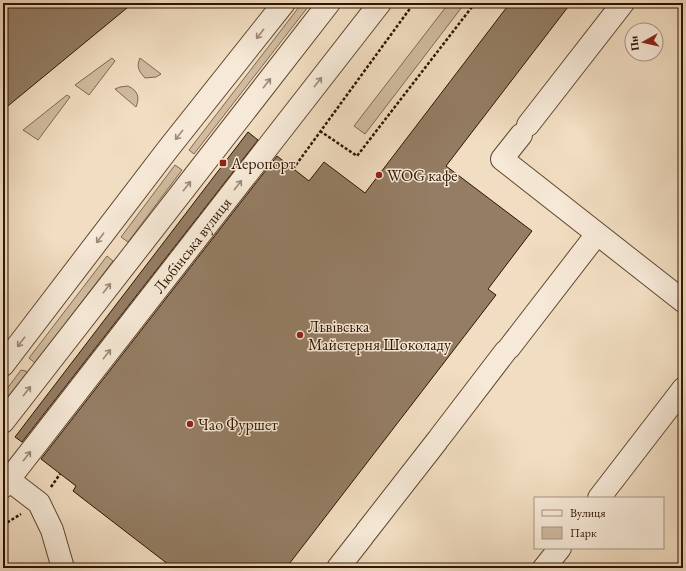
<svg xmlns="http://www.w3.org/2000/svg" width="686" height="571" font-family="'EB Garamond',serif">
<rect width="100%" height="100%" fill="#f1ddc1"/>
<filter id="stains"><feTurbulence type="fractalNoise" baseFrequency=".005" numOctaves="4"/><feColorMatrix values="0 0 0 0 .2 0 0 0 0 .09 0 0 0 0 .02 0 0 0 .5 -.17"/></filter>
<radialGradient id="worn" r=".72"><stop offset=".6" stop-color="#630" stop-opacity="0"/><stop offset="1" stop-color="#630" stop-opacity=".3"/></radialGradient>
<path fill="#d0bba0" stroke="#806850" d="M302,3h9l-117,151 -5,-4z
M449,3h16l-100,131 -11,-8z
M112,58l3,3 -26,34 -14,-10z
M140,58l21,16 -5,3 -11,1c-6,-7 -9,-11 -5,-20z
M128,86c10,5 12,11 8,21l-21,-18 5,-2z
M67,95l3,2 -32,43 -15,-10z
M175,165l7,5 -54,72 -7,-5z
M107,256l6,5 -78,102 -6,-5z
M21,370l5,1 1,3 -24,33v-13z"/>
<path fill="#947d64" stroke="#301400" d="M3,3h130l-130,107z
M510,3h61l-125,163 86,65 -44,58 8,6 -210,273h-113l-100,-77 3,-5 -35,-27 236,-303 32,25 15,-19 41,31z
M248,132l10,8 -236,302 -7,-5z"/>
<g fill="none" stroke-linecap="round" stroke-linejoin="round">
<g stroke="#604630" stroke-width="24">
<g id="minor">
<path d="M528,125l95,-122"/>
<path d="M521,135l-19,24 181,142"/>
<path d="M509,348l88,-114"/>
<path d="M3,365l165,-216 116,-146"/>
<path d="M3,422l326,-419"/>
<path d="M440,437l65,-85"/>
<path d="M9,480l30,23 13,27 11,38"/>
<path id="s1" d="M3,487l377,-484"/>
<path d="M599,498l84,-109"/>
<path d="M366,532l71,-91"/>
<path d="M338,568l25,-32"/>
<path d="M544,568l16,-20"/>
</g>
</g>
<path stroke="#301400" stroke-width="2.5" stroke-dasharray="3 2" stroke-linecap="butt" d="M320,131l37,25 118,-153
M293,169l121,-166
M51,487l9,-13
M3,525l18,-11"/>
<use href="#minor" stroke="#f6e9d7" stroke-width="22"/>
</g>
<defs><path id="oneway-shaft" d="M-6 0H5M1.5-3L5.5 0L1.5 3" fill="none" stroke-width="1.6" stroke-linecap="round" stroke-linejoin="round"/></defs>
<g stroke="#9d8976">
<use href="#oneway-shaft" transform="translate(260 34) rotate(128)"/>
<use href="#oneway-shaft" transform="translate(318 82) rotate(-52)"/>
<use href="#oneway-shaft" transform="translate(267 83) rotate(-52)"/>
<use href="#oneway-shaft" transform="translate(179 135) rotate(128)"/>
<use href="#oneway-shaft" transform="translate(238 185) rotate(-52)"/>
<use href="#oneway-shaft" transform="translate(187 186) rotate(-52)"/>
<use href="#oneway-shaft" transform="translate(100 238) rotate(127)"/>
<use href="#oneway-shaft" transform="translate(107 288) rotate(-52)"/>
<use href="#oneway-shaft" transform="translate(21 342) rotate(127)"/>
<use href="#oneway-shaft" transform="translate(107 354) rotate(-52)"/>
<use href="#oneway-shaft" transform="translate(27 391) rotate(-52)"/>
<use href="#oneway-shaft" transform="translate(27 456) rotate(-52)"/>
</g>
<g fill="#8f2418" stroke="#f6e9d7" stroke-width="1.5">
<rect x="219" y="159" width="8" height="8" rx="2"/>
<circle cx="379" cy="175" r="4"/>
<circle cx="300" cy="335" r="4"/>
<circle cx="190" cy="424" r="4"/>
</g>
<g text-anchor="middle" stroke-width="3" stroke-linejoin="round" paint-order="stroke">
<g font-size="16" fill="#301400" stroke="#f6e9d7" text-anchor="start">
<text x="231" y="169">Аеропорт</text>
<text x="387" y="181">WOG кафе</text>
<text x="308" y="332">Львівська<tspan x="308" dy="18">Майстерня Шоколаду</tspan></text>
<text x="198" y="430">Чао Фуршет</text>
</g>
<g font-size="16" fill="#301400" stroke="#f6e9d7">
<text dy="6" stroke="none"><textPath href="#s1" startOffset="307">Любінська вулиця</textPath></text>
</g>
</g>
<rect width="686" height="571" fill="none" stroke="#f1ddc1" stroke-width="16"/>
<rect x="4" y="4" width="678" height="563" fill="none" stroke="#301400" stroke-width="2"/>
<rect x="8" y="8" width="670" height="555" fill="none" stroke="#301400"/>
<rect x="534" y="497" width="130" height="52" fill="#f6e9d7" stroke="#a79481"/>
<rect x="542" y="510" width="20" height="6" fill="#f6e9d7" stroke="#a79481"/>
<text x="570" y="517" font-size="12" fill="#301400">Вулиця</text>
<rect x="542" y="527" width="20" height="12" fill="#d0bba0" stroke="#a79481"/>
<text x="570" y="537" font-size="12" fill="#301400">Парк</text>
<g transform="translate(644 42) rotate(262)"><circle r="19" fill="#f6e9d7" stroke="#a79481"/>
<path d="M0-3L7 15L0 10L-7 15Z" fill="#8f2418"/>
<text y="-6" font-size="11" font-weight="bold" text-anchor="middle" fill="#301400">Пн</text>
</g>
<rect width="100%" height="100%" filter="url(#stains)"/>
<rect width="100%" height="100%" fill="url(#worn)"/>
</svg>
